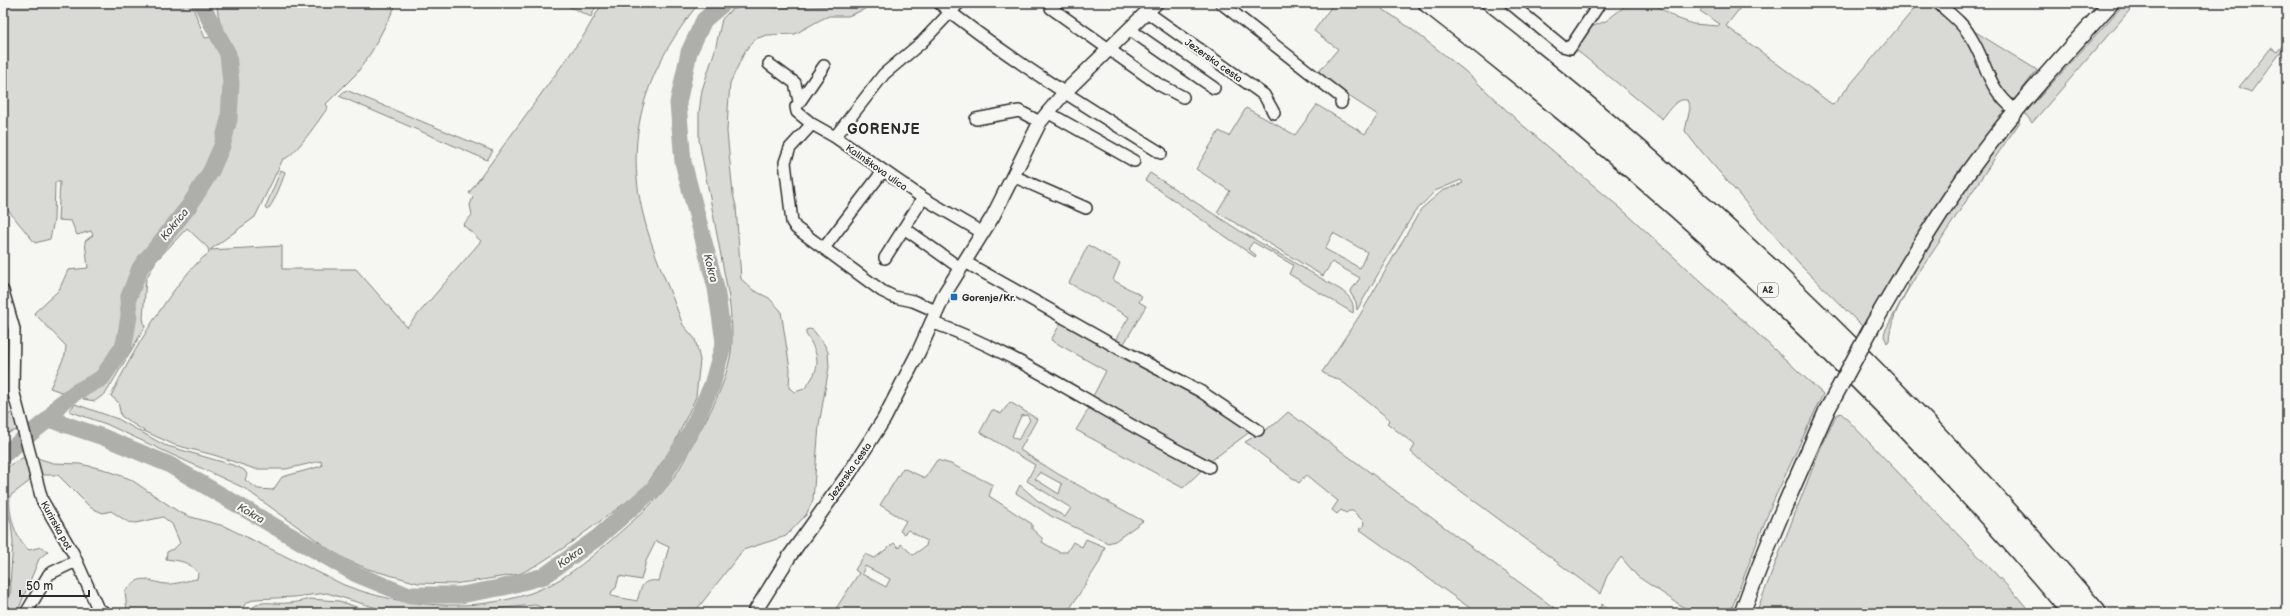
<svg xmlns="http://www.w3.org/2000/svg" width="2290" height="616" font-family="'Balsamiq Sans',sans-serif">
<rect width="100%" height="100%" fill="#f6f6f2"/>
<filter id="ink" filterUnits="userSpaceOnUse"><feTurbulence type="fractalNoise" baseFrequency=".025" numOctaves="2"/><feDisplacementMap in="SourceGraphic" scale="8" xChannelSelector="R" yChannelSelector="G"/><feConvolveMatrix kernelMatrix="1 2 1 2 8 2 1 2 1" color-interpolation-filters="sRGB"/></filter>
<g filter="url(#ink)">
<path fill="#d9d9d5" stroke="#828280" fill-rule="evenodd" d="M3,3h188l14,35 7,-1c13,10 13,26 14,41 5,58 -22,106 -58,149 -10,11 -27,22 -33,36 -2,4 -13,40 -13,43 0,7 4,12 3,20 -4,29 -27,53 -49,71l-26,-9 15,-33 1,-9 -32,-33 25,-23 9,-20 20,-2 -3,-27 8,-6 -2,-4 -14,4 -6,-14 -13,-1 2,-38h-5l-1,38 -4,19 -15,4 -32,-39z
M217,3h180l-25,48 -15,22 -31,31 2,3c-6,9 -36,53 -45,52l-28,58 -45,33 72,-4v23h74l51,58 74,-86 -18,-16 9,-10 -2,-10 3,-8 -4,-4 115,-158 16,-28 -3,-3 -6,13 -29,-14h137c-51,64 -76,129 -56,211 9,38 27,75 40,111l12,14 2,8 3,13 -4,37 -22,47 -30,45 -79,58 -28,18 -18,9 -44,7 -22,3 -35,-1 -50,-14 -28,-12 -96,-69 -138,-64 -37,-13 6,-7 43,15 46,26 72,21 8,4 3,4 -2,6 13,9 15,1 9,-13 40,-11 -1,-5 -35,8h-31l-41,-14 -39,-10 -31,-14 -23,-15 -3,-14 -7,-6c18,-38 65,-120 98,-143l-1,-5 -21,-20 -31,33 -10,18 -3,39 2,9 -39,66 -11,8 -12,-2c15,-14 37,-32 44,-53 5,-13 4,-28 4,-42 0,-6 5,-10 8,-16 2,-6 2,-12 4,-17 9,-21 27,-36 41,-53 22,-27 42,-62 48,-97 2,-15 4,-62 -2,-75 -6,-15 -13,-26 -13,-43z
M854,3h19l-10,7 -15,6h-19l-9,4 -25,14 -28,1 -12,4 -10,12 -15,32 -2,27 -1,22 6,62 3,12 5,73 12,11 16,8 12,13 9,58 -1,19 6,4 9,-3c18,-21 16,-33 2,-55v-4l3,-1 4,1 11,14 4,8 1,15 -10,58 -6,75 -7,15 -20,21 -43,14 -49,63h-138l-21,-8 -84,8h-58l-66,-20 -33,4 -39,2 -9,4 -7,10h-110l-2,-2 -2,-20c18,-19 20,-10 40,-7 10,1 23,-4 32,-5l1,-6c-9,-12 -18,-12 -32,-14l1,-7 8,-4 5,-5 -8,-19 -9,-7 -27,6 -8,-1 -17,-11 -8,2 -12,-5 -33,-33h-19l-5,-18 19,6 27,1 23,5 27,10 49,33 12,5 33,9 120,59c57,22 128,28 187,8 31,-11 53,-30 78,-51 24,-22 52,-43 69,-71 7,-11 12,-24 19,-35 14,-25 27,-49 33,-78 4,-19 1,-41 -1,-60l-30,-158v-27l3,-23 13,-40 7,-31 9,-9 21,-6 25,4 63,-2zM656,541l13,6 -10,34c-18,-2 -17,5 -22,20l-26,-5 1,-5 4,-3 3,-12 22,4 5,-19z
M1334,3h40l36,25 55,43 54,51 107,91 197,181 -52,112 -41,107h-38l-55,-37 -16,-19 -14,19 -7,18 -173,-128 -16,-14 4,-7 -28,-22 3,-3c-16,-13 -32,-27 -49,-39 -6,-4 -13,-4 -19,-9l38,-57 61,-106 21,-18 21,-8 -2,-3 -26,11 -21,22 -57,97 -1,-8 -6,-10 10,-14 -28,-16 -9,14 -106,-64 13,-21 -34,-22 23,-38 10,5 17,-28 49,27 22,-30 48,29 13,-19 -62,-40 22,-26 -24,-18zM1333,233l34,19 -7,16 -35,-19z
M1629,3l25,1 22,14 17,6 25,2 2,-2 -20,-13 6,-8h38l-18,23 107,79 86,-102h14l34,33 39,74 -57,79 -87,137 -62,-61 -105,-121 -10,-13 5,-23 -3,-8c-12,-2 -18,11 -25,19l-87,-70 10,-17 6,-5 15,-6z
M2125,3h11l-104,120 -7,-10z
M1974,31l63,39 -24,31 -4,1 -6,-4 -31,-65z
M2287,40v4l-36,48 -12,-5 32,-39 6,4z
M346,90l147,61 -6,9 -148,-64z
M2015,122h5c-28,39 -54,79 -80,119 -18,28 -50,67 -51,100l-2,2 -3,-7 1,-5 24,-45 -3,-4 54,-86z
M281,170l4,2c-1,6 -13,35 -18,38l-2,-2z
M1150,173l90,58 101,59c8,6 14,12 12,23l-64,-39 4,-9 -40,-23 -5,7 8,6 -1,2 -110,-77z
M1088,245l32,18 -7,17 29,16 -3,6 7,4 -24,41 -8,-5 15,-25 -60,-34z
M1062,321l103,53 86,57 -43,32 -117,-63 15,-29 -55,-31z
M1010,402l27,17 -17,31 38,24 85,47 -28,20 -7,2 -57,-27 -35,-23 4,-8 17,15 28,17 6,-9 -44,-27 8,-16 -55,-33 12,-22 9,4zM1027,415l3,5 -12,20 -6,-4 9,-20zM1040,472l22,12 -3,10 -24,-15z
M1091,405l114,62 -22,21 -107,-58z
M1288,412l273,201h-84l-118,-84 4,-2 1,-5 -11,-11h-4l-3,2 -5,-3 -4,4 -5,-4 6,-9 -32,-26 -7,8 -54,-41 30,-18z
M13,413l5,17 -15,4v-18z
M1841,413l175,182 15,18h-275l65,-166 15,-32z
M24,457l7,23 -21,16c-2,16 5,44 19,54l12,-3 7,4 -9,8 -22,54h-12l5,-28 3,-43 -2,-19 -8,-27v-23l7,-8z
M937,460l14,4 42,21 -4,11 43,28v5l11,10 -1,3 17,10h8l6,-10 9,5 4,-8 19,8 -6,16 -32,50h-143l-5,-3 -2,3h-25l-6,-4 -3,4h-50l26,-40 -4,-3 10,-16 10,4 19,-15 5,5 2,-4 12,11 13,-9 1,-5 -19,-11 -4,4 -4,-3 6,-10 -26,-16 23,-37 22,10zM865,566l25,13 -4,8 -24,-13z
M309,599l30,2 35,12h-127c14,-16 22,-8 40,-10 8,0 15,-2 22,-4z
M1602,604l10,9h-16z"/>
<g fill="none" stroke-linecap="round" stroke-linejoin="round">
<path stroke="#aeaeab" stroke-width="17" d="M49,419l10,-14 17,-13 26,-14 22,-33 5,-29 -1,-17 12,-31 49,-62 22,-35 11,-25 7,-27 2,-36 -3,-29 -27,-51
M3,455l46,-36 54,18 65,27 188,110 51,21h54l43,-8 40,-11 53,-38 60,-52 33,-53 22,-48 12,-43 -8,-54 -33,-126 -5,-59 11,-51 15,-32 20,-17
M3,585v8"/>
<g stroke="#2b2b2b" stroke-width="14">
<path id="minor" d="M939,3c70,56 146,103 222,150
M959,3l-38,40 -37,31 -49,63 88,61 60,35
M1221,3l121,95 -1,5
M1510,3l52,43 8,2 30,-45
M1938,3c11,10 25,20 32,33 19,30 15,50 46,75
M1051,8l107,76 25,13
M1147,12l117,83 10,18
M1129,29l85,59
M769,64l26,19 4,18
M824,66l-28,41 1,5 15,12 23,13
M1047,112l87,49
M976,119l43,-8 21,11
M812,124l-22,24 -5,14 7,60 4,6 86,63 12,6 19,4 23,10
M1013,176l73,32
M904,228l56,40
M824,248l59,-77
M885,258l38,-60
M965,262l153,86 82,43 58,39
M3,291l11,38 -1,61 29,110 31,53 25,56 8,4
M931,322c57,20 108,50 160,80 39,23 78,44 118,65
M26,613l23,-39 27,-13"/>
</g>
<g stroke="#2b2b2b" stroke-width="16">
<path id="tertiary" d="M754,613l35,-56 61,-85 34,-53 35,-68 26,-58 48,-77 47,-94 24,-29 92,-90"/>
</g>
<g stroke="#2b2b2b" stroke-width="18">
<path id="secondary" d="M1874,323c28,-48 56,-96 88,-142 44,-63 97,-121 149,-178
M1742,613c25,-69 55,-136 85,-203"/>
</g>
<g stroke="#2b2b2b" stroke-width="23">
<path id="motorway" d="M1429,3c235,181 454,382 644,610
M1459,3c233,180 446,385 637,610"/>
</g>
<use href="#minor" stroke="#f6f6f2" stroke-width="11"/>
<use href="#tertiary" stroke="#f6f6f2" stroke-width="13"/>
<use href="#secondary" stroke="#f6f6f2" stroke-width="15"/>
<use href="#motorway" stroke="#f6f6f2" stroke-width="20"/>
<g stroke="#2b2b2b" stroke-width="18" stroke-linecap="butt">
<path id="secondary-bridge" d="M1827,410l47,-87"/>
</g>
<use href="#secondary-bridge" stroke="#f6f6f2" stroke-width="15"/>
</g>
</g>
<rect fill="#1f6fb2" stroke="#f6f6f2" stroke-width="1.5" x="950" y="293" width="8" height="8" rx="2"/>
<g text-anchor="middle" stroke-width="4" stroke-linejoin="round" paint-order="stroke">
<rect fill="#f6f6f2" stroke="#686867" stroke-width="1" x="1758" y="283" width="20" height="14" rx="3"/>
<g font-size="9" font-weight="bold" fill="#2b2b2b">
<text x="1768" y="293">A2</text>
</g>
<g font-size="10" fill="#2b2b2b" stroke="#f6f6f2">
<text transform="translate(1214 60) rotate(35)" y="4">Jezerska cesta</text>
<text transform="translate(877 167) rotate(35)" y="4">Kalinškova ulica</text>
<text transform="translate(849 471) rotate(-55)" y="4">Jezerska cesta</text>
<text transform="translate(57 525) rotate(61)" y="4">Kurirska pot</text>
</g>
<g font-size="10" font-weight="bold" fill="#2b2b2b" stroke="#f6f6f2" text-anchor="start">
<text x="962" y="301">Gorenje/Kr.</text>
</g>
<g font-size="11" font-style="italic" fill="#525251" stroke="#f6f6f2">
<text transform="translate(174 224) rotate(-51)" y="4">Kokrica</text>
<text transform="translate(711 268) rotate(75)" y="4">Kokra</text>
<text transform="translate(251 513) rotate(30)" y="4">Kokra</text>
<text transform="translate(570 557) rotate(-35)" y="4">Kokra</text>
</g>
<g font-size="14" font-weight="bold" letter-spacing="1" fill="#2b2b2b" stroke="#f6f6f2">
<text x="884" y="134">GORENJE</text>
</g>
</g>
<rect width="2290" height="616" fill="none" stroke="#f6f6f2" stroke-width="16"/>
<rect x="8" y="8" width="2274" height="600" fill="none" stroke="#2b2b2b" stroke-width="1.5" filter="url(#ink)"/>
<path d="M20 590v6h69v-6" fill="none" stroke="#2b2b2b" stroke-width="2"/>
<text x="26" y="590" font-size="12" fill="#2b2b2b" stroke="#f6f6f2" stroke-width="3" paint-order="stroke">50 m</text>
</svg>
